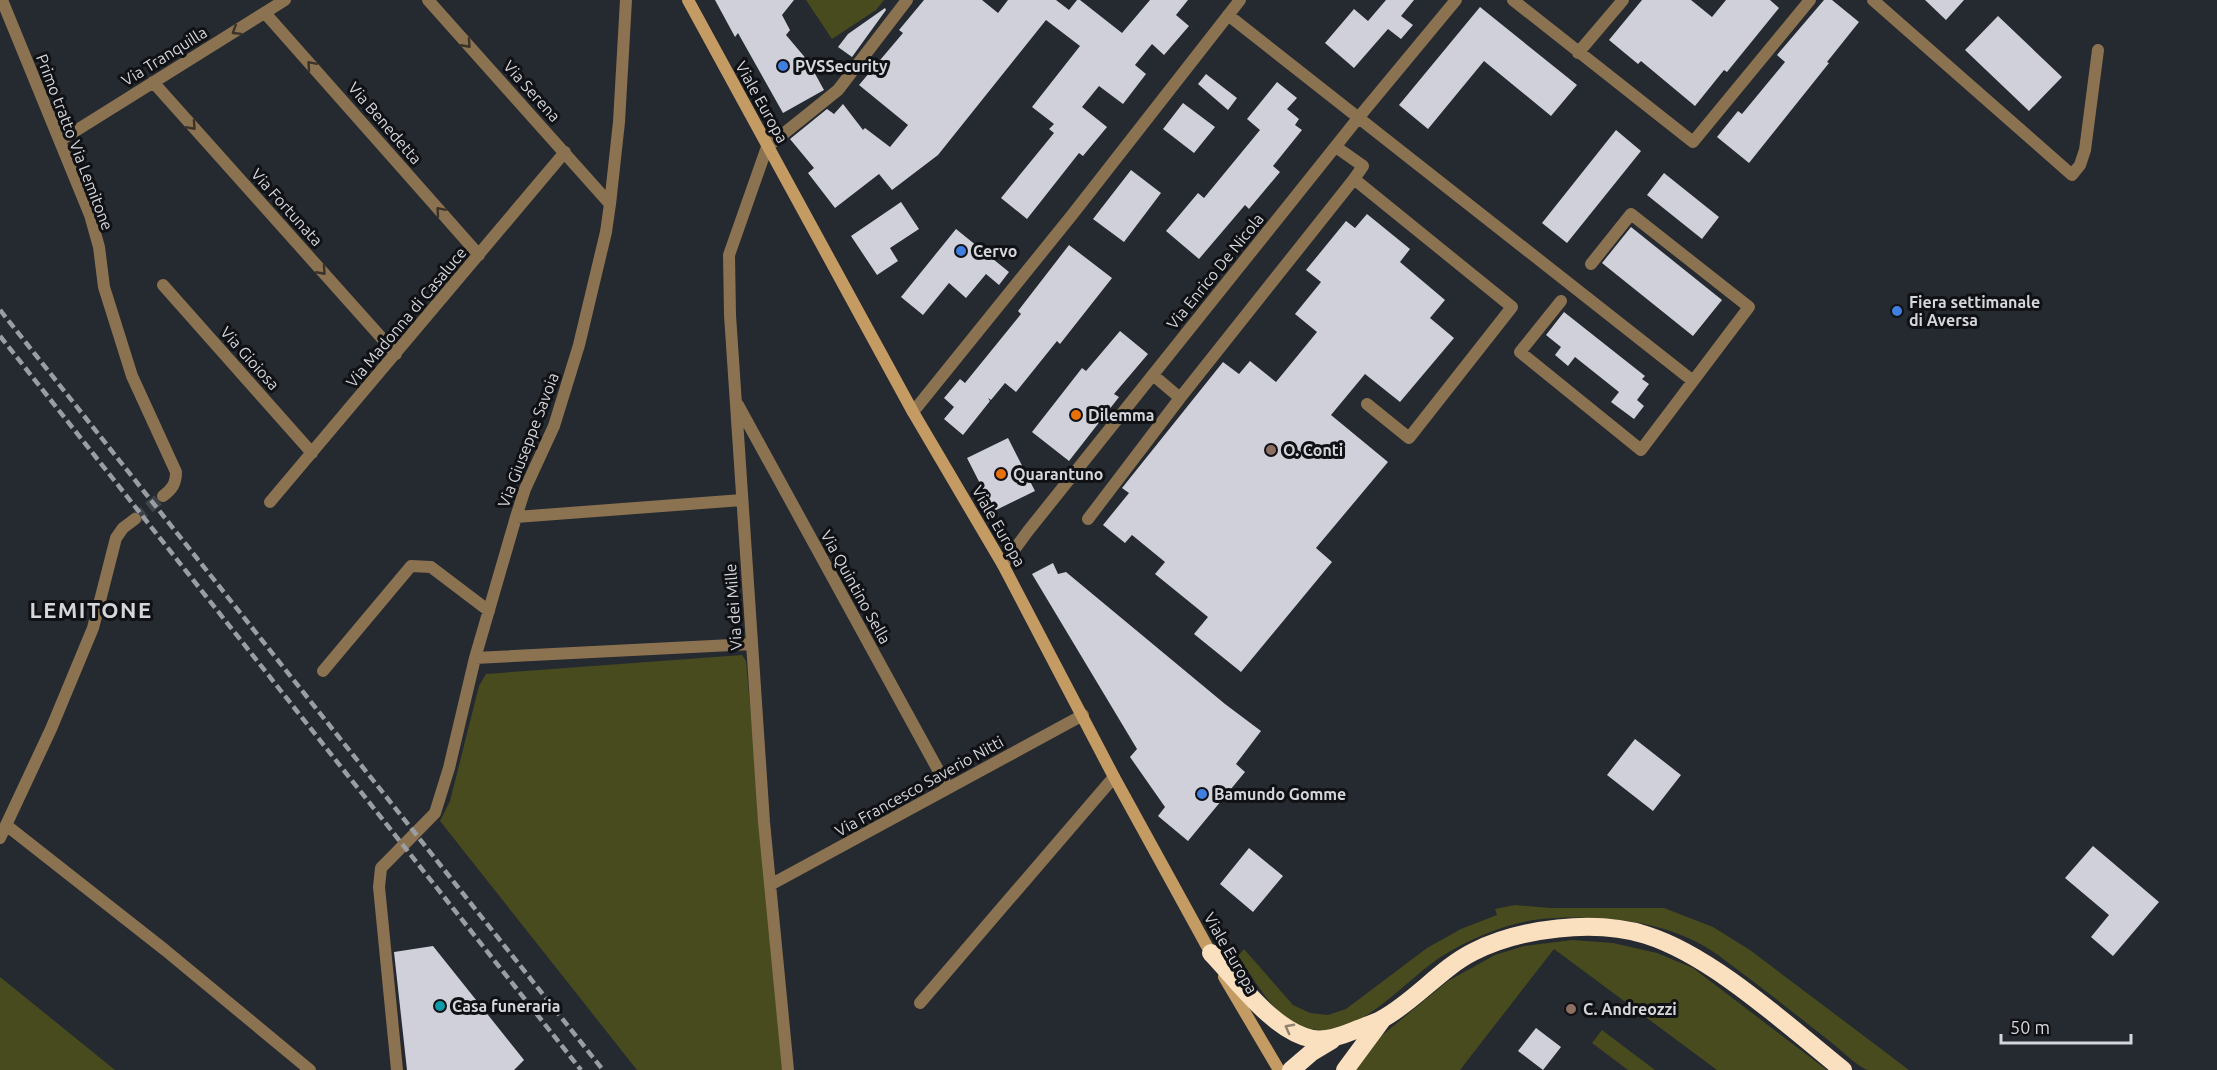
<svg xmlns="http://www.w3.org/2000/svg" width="2217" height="1070" font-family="Ubuntu,sans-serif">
<rect width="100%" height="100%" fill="#252930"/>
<path fill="#484b1d" d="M806,0h78l-8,10 -44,29z
M742,655l4,6c13,136 21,273 39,409h-148l-197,-249 10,-20 29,-115 7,-12z
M1515,905l36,3h113l49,19 37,23 159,120c-12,0 -29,0 -41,0 -9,-2 -28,-21 -36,-27 -29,-23 -57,-45 -86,-67 -13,-9 -24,-19 -37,-27 -45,-28 -102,-33 -154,-31 -38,1 -79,17 -111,37 -46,28 -95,102 -155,65 -20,-13 -37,-44 -51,-64l6,-7 49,56 17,8 18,2 18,-6 81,-61 34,-19 36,-14 -2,-6z
M1572,940l41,3 44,10 36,15 134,102h-110l-163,-121 -94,121h-105l20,-29 73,-60 47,-26 29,-9z
M0,977l15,12 100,81h-115z
M1602,1030l53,40h-27l-36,-27z"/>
<path fill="#cfd0da" d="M715,0h79l-12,15 8,15 -4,5 22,26 16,29 -41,23 -45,-80 -3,4z
M924,0h58l16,13 10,-13h48l13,10 8,-10h3l42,33 28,-33h38l-12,15 13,11 -25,29 -12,-11 -17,21 11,9 -23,30 -24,-18 -17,21 25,20 -24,29 -4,-3 -52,66 -26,-21 53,-65 -5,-4 5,-5 -22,-17 48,-61 -34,-26 -108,135 -46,35 -13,-16 -44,34 -27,-35 6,-5 -24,-29 37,-30 7,5 9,-10 20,26 2,-2 25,19 18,-22 -49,-40 44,-52 -4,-3z
M1386,0h28l-13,16 12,9 -12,14 -13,-10 -34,39 -29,-25 29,-34 14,12z
M1642,0h49l21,17 14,-17h44l9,8 -52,64 -3,-2 -29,36 -54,-45 -3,3 -29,-24z
M1824,0h8l27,22 -32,40 2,1 -80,100 -32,-26 21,-26 4,3 43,-52 -8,-7z
M1925,0h39l-18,20z
M1480,7l97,78 -26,31 -67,-55 -56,68 -29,-24z
M885,8l1,2 -34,47 -14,-10 10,-13z
M1998,16l64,61 -33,34 -64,-61z
M1206,74l31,24 -9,12 -30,-26z
M1277,82l20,16 -10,11 12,10 -4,6 7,5 -29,36 7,6 -31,37 -4,-4 -46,54 -33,-28 32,-38 6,5 56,-68 -13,-11z
M1183,103l32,24 -21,26 -31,-24z
M1616,130l25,21 -74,92 -25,-20z
M1131,170l30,23 -37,49 -31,-23z
M1664,173l55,44 -17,22 -55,-44z
M901,202l18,27 -29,19 8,13 -21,14 -26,-39z
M1367,214l43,35 -10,13 45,38 -15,18 24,20 -54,64 -35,-28 -34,41 57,47 -72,86 16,14 -91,110 -47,-38 14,-17 -53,-43 10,-12 -33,-27 -7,8 -22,-18 26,-32 -7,-5 101,-126 16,12 11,-13 26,21 41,-50 -22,-18 26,-32 -15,-12 40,-49 9,7z
M1631,227l91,73 -29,36 -91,-73z
M956,229l53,43 -10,13 -13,-11 -20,24 -17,-15 -26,32 -22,-18z
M1069,245l43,33 -52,66 -3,-3 -41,51 -11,-9 -14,17 -3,-2 2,3 -27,34 -19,-16 10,-12 -10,-9 16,-19 5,4 56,-69 -3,-3z
M1564,312l81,64 -3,3 7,5 -12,16 7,6 -10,13 -23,-17 8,-10 -44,-35 -7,9 -13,-11 6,-8 -15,-12z
M1120,331l28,23 -34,40 5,3 -50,64 -37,-29 50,-64 4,3z
M1008,438l27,53 -41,20 -27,-53z
M1053,563l5,11 8,-2 159,132 36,27 -25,33 9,8 -57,69 -30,-25 7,-9 -35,-50 7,-8 -105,-175z
M1635,739l46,36 -28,36 -46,-36z
M2093,846l66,56 -46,54 -22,-19 18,-22 -44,-37z
M1249,848l34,28 -30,36 -33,-28z
M433,946l91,114 -10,10h-107l-13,-118z
M1536,1028l25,19 -18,23 -25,-19z"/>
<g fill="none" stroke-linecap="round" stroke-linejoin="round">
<path stroke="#3f434a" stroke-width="12" stroke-dasharray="12 6" stroke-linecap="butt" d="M135,519l28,-23"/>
<path stroke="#8b7250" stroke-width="12" d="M2,0l88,215 9,32 5,40 28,89 44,96c0,12 -4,17 -13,24
M428,0l182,204
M1513,0l180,142 117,-142
M1873,0l199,175 8,-10 5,-15 13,-100
M265,13l214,242
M1228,15l465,366
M1578,53l45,-53
M153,82l243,272
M61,140l224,-140
M1336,147l27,19 -9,13
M163,285l149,168
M1561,301l-41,51 121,98 108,-143 -118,-93 -40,50
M1153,375l27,23 174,-219 158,128 -103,131 -42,-34
M738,405l210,383
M913,412l159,-197 168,-215
M270,502l295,-350
M516,517l226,-17
M1088,519l92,-121
M1003,565l25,-34 331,-414 97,-117
M475,658l277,-14
M323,671l88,-105 20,1 58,44
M6,825l159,125 145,120
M0,838l51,-109 42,-101 23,-90 7,-10 12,-9
M770,885l313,-170
M920,1003l194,-226
M397,1070l-18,-183 2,-19 54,-55 14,-45 26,-110 41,-141 9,-28 29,-63 25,-81 27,-113 4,-28 9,-82 7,-122
M788,1070l-24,-248 -34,-507 -1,-60 38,-108 71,-57 69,-90"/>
<path stroke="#c49b63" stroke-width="12" d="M688,0l225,412 90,153 111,212 100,182
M1224,977l55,93"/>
<path stroke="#fae0bf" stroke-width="18" d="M1211,953c27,28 63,79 102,86 14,2 28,-3 40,-8 9,-4 20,-7 29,-12 32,-17 59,-51 91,-67 47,-24 122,-33 173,-17 67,21 142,91 197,135
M1291,1070l21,-18 20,-12
M1345,1070l37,-50"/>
<path stroke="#9a9da2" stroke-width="4.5" stroke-dasharray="9 4.5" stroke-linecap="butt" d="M0,310l603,760
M0,336l581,734"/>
</g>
<defs><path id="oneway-chevron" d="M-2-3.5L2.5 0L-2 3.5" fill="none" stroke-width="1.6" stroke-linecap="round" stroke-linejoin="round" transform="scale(1.5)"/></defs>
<g stroke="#3b3329">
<use href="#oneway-chevron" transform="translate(236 31) rotate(148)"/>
<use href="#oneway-chevron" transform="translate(467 44) rotate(48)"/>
<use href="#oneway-chevron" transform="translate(311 65) rotate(-131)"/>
<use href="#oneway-chevron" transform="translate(192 126) rotate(48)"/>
<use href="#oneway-chevron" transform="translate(440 211) rotate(-131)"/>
<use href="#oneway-chevron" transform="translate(322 271) rotate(48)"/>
</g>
<use stroke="#918372" href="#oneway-chevron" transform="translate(1289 1028) rotate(-152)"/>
<g fill="#3f7fe0" stroke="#101114" stroke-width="2">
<circle cx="783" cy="66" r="6"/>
<circle cx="961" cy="251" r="6"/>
<circle cx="1897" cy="311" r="6"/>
<circle cx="1202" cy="794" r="6"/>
</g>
<g fill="#e8710a" stroke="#101114" stroke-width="2">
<circle cx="1076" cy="415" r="6"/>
<circle cx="1001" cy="474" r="6"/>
</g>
<g fill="#8d6e63" stroke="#101114" stroke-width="2">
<circle cx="1271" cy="450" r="6"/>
<circle cx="1571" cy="1009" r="6"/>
</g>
<circle fill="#0f9aa8" stroke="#101114" stroke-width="2" cx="440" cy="1006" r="6"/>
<g text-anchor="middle" stroke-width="6" stroke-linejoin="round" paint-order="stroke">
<g font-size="16" fill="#d4d6db" stroke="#101114">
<text transform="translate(164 56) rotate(-32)" y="6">Via Tranquilla</text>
<text transform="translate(532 91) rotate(48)" y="6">Via Serena</text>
<text transform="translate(762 102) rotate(61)" y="6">Viale Europa</text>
<text transform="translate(385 123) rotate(49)" y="6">Via Benedetta</text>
<text transform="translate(75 142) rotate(69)" y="6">Primo tratto Via Lemitone</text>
<text transform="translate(287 207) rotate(48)" y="6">Via Fortunata</text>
<text transform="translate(1215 271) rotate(-51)" y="6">Via Enrico De Nicola</text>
<text transform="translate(406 317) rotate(-50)" y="6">Via Madonna di Casaluce</text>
<text transform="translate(250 358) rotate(48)" y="6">Via Gioiosa</text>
<text transform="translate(528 440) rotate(-69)" y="6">Via Giuseppe Savoia</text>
<text transform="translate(999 526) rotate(60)" y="6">Viale Europa</text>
<text transform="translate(856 587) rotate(61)" y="6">Via Quintino Sella</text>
<text transform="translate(733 607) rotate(-94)" y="6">Via dei Mille</text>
<text transform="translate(919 786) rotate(-29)" y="6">Via Francesco Saverio Nitti</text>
<text transform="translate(1231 953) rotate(60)" y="6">Viale Europa</text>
</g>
<g font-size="16" font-weight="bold" fill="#d4d6db" stroke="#101114" text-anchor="start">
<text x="795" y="72">PVSSecurity</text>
<text x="973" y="257">Cervo</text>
<text x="1909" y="308">Fiera settimanale<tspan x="1909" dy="18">di Aversa</tspan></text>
<text x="1088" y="421">Dilemma</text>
<text x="1283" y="456">O. Conti</text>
<text x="1013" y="480">Quarantuno</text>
<text x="1214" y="800">Bamundo Gomme</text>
<text x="452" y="1012">Casa funeraria</text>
<text x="1583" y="1015">C. Andreozzi</text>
</g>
<g font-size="22" font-weight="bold" letter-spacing="1.5" fill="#d4d6db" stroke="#101114">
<text x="91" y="618">LEMITONE</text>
</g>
</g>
<path d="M2001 1034v9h130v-9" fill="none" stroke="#d4d6db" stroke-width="3"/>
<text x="2010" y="1034" font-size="18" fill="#d4d6db" stroke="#101114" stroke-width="4.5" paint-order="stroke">50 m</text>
</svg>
